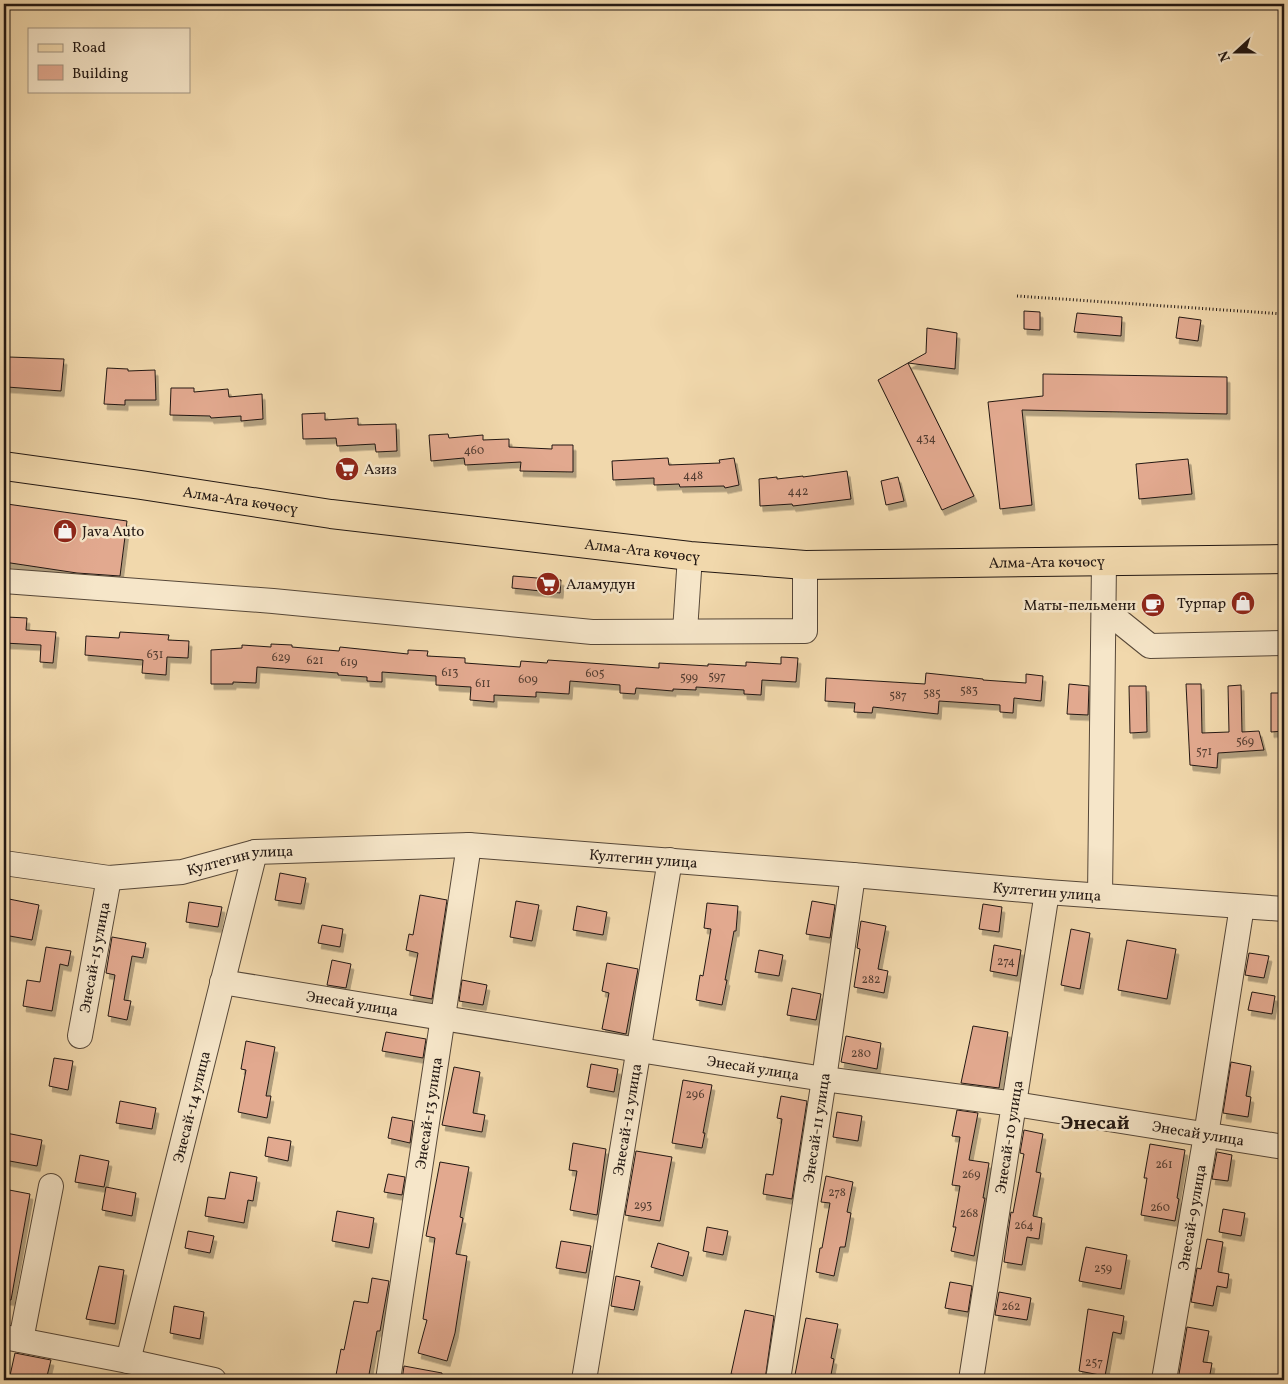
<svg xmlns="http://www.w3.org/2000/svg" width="1288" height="1384" font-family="Vollkorn,serif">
<defs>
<filter id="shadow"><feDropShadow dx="3" dy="5.5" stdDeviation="0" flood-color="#0004"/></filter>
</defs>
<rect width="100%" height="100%" fill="#f1d8ac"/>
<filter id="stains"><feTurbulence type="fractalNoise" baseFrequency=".004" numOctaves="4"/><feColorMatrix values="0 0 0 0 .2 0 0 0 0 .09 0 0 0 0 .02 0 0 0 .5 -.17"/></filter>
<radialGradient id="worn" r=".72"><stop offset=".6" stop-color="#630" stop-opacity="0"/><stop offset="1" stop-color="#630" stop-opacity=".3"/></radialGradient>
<path fill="#e2a98f" stroke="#221712" filter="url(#shadow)" d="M1024,311l16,1v18l-16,-1z
M1077,313l45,4 -1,19 -47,-4z
M1179,317l22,3 -3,21 -22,-3z
M927,328l30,5 -2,36 -47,-6 18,-10z
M9,357l55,2 -3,32 -54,-4z
M908,363l66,133 -32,14 -64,-130z
M107,368l21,1v2l27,-1 1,30h-31v5l-21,-1z
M1043,374l184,3v37l-205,-4 10,95 -32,4 -12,-107 55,-6z
M171,388h23v4l34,-3 1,8 33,-3 1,25 -22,2v-5l-30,2 -1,-2 -40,-1z
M325,413v7l33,-2v7l38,-1 1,27 -21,1 -1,-8 -38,2 -1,-8 -33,1 -1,-25z
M448,434l1,4 34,-3v5l26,-1v8l43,2v-4h21v27l-53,-1 1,-9 -56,3 -1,-7 -33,3 -2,-26z
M668,458l1,7 51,-2 -1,-3 15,-2 5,27 -14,3 -1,-2 -44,1 -1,-3 -25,1v-7l-41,2 -1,-19z
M1188,459l4,35 -53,5 -3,-35z
M847,471l4,28 -58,7 -1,-2 -32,2 -1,-27 18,-2v2l26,-3v1z
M898,477l6,24 -18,4 -5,-24z
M7,504l120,17 -7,55 -43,-3 -73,-11v-35z
M513,576l48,4 -1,13 -48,-5z
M6,617l21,1 -1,12 30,2 -3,31 -13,-1 1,-17 -37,-2z
M120,632l49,3 -1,5 21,1 -1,17 -21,-1 -1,18 -24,-2 1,-13 -58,-5 1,-19 33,2z
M271,644l21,1v2l47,4 1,-4 68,7v-4l20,1 -1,5 38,2v5l55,4 1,-6 26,2 1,-3 111,8v-5l49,3v-2l38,2v-4l35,2v-7l17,1 -2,24 -34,-2 -1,15 -17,-1v-4l-48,-3v3l-23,-1v2l-37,-3 -1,6 -15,-1v-8l-50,-4 -1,13 -33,-2v5l-42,-2v7l-24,-2 1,-13 -35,-2v-9l-54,-4v10l-15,-1v-4l-29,-2v-2l-81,-6 -1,16 -23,-1v2h-22v-34l31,-2v-3l29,2z
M926,673l57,6v1l43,3v-9l17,2 -2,25 -27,-3 -1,15 -13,-1v-7l-61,-4 -1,13 -65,-7 -1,6 -18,-1 1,-9 -30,-2 1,-23 99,6z
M1069,684l20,2 -1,29 -21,-1z
M1186,684h15l1,49 27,-1 -1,-46 13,-1 1,47 17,-1 5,19 -46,3 -1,15 -27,-3z
M1129,686h17l1,46 -17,1z
M1271,693h13v38l-13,1z
M280,873l26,5 -5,26 -26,-4z
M420,895l27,5 -15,99 -22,-4 8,-42 -12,-3 3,-16 4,1z
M9,899l30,6 -7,35 -28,-5v-9z
M516,901l23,4 -7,36 -22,-4z
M812,901l23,4 -5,33 -24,-4z
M189,902l33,5 -4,20 -32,-5z
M707,903l31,3 -2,25h-2l-9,49h2l-5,25 -26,-5 4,-25 3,1 8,-47 -7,-1z
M983,904l19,3 -3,25 -20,-3z
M577,906l30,6 -4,23 -30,-5z
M861,921l25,5 -8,43 10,2 -4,22 -30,-6 6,-38 -3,-1z
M322,925l21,4 -3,18 -22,-4z
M1071,929l19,4 -10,56 -19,-4z
M112,937l34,6 -3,15 -11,-2 -8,44 7,1 -4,19 -19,-4 7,-41 -9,-2z
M1127,940l49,9 -9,50 -49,-9z
M994,945l27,5 -4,26 -27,-5z
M46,947l25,4 -3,15 -8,-2 -8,47 -29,-5 4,-26 13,2z
M759,950l24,5 -4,21 -24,-4z
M1249,953l20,3 -5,22 -19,-3z
M332,960l19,4 -5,24 -19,-3z
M607,963l31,6 -12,65 -24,-5 7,-36 -7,-2z
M462,980l25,5 -4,20 -24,-4z
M792,988l29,6 -5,26 -29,-5z
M1252,992l23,4 -3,18 -24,-4z
M973,1026l35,6 -9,56 -38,-5z
M386,1032l40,7 -3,19 -41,-7z
M846,1036l35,7 -4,26 -36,-7z
M246,1041l29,6 -9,49h5l-4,22 -29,-6 8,-42 -5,-1z
M54,1058l19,3 -5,29 -19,-4z
M1231,1062l20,4 -5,30 5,1 -3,20 -25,-4z
M591,1064l27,5 -4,23 -27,-5z
M454,1067l26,5 -7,41 12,2 -3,17 -40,-7z
M683,1080l29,5 -9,48h2l-3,15 -30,-5z
M781,1096l26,5 -15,98 -29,-5 3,-20 7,1 9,-56 -5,-1z
M120,1101l36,7 -4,21 -36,-6z
M957,1110l21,3 -9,47 20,3 -6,35h2l-11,58 -23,-5 5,-24h-3l7,-41 -8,-1 8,-48 -8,-1z
M837,1112l25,4 -4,25 -25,-4z
M392,1117l21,4 -3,22 -22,-5z
M1024,1130l19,4 -7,38 5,1 -8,43 9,2 -3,21 -12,-2 -5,28 -18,-3 7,-50 2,1 11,-59 -4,-1z
M6,1133l36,7 -5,26 -33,-6z
M268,1137l23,4 -3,20 -23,-5z
M573,1143l33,6 -9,66 -27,-5 7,-39 -8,-1z
M1150,1144l35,6 -8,48 2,1 -4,22 -34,-6 6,-37h-3z
M636,1151l36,6 -12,64 -35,-6z
M1217,1152l15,3 -4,26 -16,-2z
M80,1155l29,6 -5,26 -29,-5z
M440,1162l29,5 -9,50 3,1 -7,36 11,2 -12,77 -8,28 -29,-8 9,-33 -4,-1 12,-81 -9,-2z
M230,1172l27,5 -4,24 -5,-1 -4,23 -39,-7 3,-19 17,2z
M388,1174l17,3 -3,18 -18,-3z
M826,1176l27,6 -6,30 4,1 -6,34h-5l-6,29 -18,-4 4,-24h2l8,-45 -9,-1z
M106,1187l30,6 -4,23 -30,-6z
M4,1189l26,5 -19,106 -7,-1z
M1223,1209l22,4 -4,23 -22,-4z
M337,1211l37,7 -5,30 -37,-7z
M707,1227l21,4 -5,24 -20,-4z
M188,1231l26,5 -4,17 -25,-5z
M1207,1239l16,3 -5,30 11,2 -2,14 -10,-2 -4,20 -22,-4 6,-34 4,1z
M561,1241l30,5 -5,27 -30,-5z
M658,1243l31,9 -6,24 -32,-9z
M1086,1247l41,8 -6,34 -42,-8z
M99,1266l25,4 -9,54 -29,-5z
M616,1276l24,5 -6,29 -23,-4z
M372,1278l17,3 -9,50h-3l-9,49 -32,-5 5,-26 3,1 10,-49 14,2z
M950,1282l22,4 -4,26 -23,-4z
M999,1292l32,6 -4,22 -32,-5z
M174,1306l30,6 -4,27 -30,-6z
M1088,1309l36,7 -3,18 -8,-2 -8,44 -26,-5z
M745,1310l29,6 -9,64 -34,-6z
M806,1318l32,6 -7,34 3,1 -4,21h-36z
M1187,1327l22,4 -6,31 9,1 -3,17h-31z
M15,1353l36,7 -5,20h-37z
M404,1366l38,7v7h-40z"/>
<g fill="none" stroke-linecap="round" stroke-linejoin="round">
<g stroke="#564738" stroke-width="26">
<g id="minor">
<path d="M4,581l269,20 319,31 213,-1v-66"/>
<path d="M1104,609l46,37 134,-3"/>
<path d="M685,631l5,-75"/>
<path id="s1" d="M4,863l105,15 73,-6 73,-20 214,-7 384,30 194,17 237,17"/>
<path d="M1100,896l4,-334"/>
<path id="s2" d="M222,982l417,68 185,29 191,25 269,43"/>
<path id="s3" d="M80,1036l29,-158"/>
<path d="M4,1337l124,24 86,19"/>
<path d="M21,1340l30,-154"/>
<path id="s4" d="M128,1361l127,-509"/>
<path id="s5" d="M388,1380l81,-535"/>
<path id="s6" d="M584,1380l86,-520"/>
<path id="s7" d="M778,1380l46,-301 29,-204"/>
<path id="s8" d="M971,1380l76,-488"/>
<path id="s9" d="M1164,1380l42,-245 36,-229"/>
</g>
</g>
<g stroke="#221712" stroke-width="30">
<g id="major">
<path id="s10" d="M4,466l137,19 190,29 359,42 115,9 479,-6"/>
</g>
</g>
<path stroke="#221712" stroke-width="3" stroke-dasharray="1 2.5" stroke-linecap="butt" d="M1017,296l267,18"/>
<use href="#minor" stroke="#f6e6c9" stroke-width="24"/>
<use href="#major" stroke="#f1d8ac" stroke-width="28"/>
</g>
<defs>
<g id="supermarket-disc" transform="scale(1.25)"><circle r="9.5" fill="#8f2418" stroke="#f6e6c9"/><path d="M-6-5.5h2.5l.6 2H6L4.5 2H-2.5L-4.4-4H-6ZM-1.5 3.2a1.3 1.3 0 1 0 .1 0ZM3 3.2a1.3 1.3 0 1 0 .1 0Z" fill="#fff"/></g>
<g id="shop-disc" transform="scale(1.25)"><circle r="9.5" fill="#8f2418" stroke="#f6e6c9"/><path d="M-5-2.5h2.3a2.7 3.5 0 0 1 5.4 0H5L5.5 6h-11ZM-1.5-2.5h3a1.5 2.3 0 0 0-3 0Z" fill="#fff"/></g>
<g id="cafe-disc" transform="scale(1.25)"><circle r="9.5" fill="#8f2418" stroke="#f6e6c9"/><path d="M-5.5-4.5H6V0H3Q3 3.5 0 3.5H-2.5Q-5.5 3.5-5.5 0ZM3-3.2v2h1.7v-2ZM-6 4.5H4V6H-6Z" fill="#fff"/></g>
</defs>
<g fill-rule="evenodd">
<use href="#supermarket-disc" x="347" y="469"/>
<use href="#shop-disc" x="65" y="531"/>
<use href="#supermarket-disc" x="548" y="584"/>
<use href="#shop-disc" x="1243" y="603"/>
<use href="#cafe-disc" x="1153" y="605"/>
</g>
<g text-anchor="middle" stroke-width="5" stroke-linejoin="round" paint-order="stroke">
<g font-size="12" fill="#523c31">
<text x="926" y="442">434</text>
<text x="474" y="454">460</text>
<text x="693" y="479">448</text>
<text x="798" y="495">442</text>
<text x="155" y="658">631</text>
<text x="281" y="661">629</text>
<text x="315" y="664">621</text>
<text x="349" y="666">619</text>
<text x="450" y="676">613</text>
<text x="595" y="677">605</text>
<text x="717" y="680">597</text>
<text x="689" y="681">599</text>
<text x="528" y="683">609</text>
<text x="483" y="687">611</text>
<text x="969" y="694">583</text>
<text x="932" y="697">585</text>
<text x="898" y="699">587</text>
<text x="1245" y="745">569</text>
<text x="1204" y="755">571</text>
<text x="1006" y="965">274</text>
<text x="871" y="983">282</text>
<text x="861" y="1057">280</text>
<text x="695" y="1098">296</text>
<text x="1164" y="1168">261</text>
<text x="971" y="1178">269</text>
<text x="837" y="1196">278</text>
<text x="643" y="1209">293</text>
<text x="1160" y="1211">260</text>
<text x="969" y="1217">268</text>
<text x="1024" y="1229">264</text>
<text x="1103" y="1272">259</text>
<text x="1011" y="1310">262</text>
<text x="1094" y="1366">257</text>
</g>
<g font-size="15" fill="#221712" stroke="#f6e6c9" text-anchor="start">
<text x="364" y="474">Азиз</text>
<text x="82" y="536">Java Auto</text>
<text x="566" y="589">Аламудун</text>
<text x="1226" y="608" text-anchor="end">Турпар</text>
<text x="1136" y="610" text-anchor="end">Маты-пельмени</text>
</g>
<g font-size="15" fill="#221712" stroke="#f6e6c9">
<text dy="5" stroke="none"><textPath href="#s10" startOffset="239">Алма-Ата көчөсү</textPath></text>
<text dy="5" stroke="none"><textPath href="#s10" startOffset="644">Алма-Ата көчөсү</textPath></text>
<text dy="5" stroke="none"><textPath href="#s10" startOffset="1049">Алма-Ата көчөсү</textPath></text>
<text dy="5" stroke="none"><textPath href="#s1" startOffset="644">Култегин улица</textPath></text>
<text dy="5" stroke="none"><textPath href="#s1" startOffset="239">Култегин улица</textPath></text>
<text dy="5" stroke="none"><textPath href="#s1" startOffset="1049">Култегин улица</textPath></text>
<text dy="5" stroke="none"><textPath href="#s3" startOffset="80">Энесай-15 улица</textPath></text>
<text dy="5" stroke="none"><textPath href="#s2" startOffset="132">Энесай улица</textPath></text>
<text dy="5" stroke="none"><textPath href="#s2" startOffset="538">Энесай улица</textPath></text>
<text dy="5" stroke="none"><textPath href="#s4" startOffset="262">Энесай-14 улица</textPath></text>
<text dy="5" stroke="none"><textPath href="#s5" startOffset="270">Энесай-13 улица</textPath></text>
<text dy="5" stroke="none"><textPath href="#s6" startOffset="264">Энесай-12 улица</textPath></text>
<text dy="5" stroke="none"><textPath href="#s7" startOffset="255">Энесай-11 улица</textPath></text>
<text dy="5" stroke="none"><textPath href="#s2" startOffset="988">Энесай улица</textPath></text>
<text dy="5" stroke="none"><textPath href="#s8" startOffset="246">Энесай-10 улица</textPath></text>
<text dy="5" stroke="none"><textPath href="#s9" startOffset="165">Энесай-9 улица</textPath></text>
</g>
<g font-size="20" font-weight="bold" fill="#221712" stroke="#f6e6c9">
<text x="1095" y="1129">Энесай</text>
</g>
</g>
<rect width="1288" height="1384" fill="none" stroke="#f1d8ac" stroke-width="20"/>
<rect x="5" y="5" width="1278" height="1374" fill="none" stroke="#221712" stroke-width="2.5"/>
<rect x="10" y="10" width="1268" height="1364" fill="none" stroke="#221712"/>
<rect x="28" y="28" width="162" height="65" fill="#f6e6c9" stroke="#a19380"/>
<rect x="38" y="44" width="25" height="8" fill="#f1d8ac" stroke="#a19380"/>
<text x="72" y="52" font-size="15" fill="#221712">Road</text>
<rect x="38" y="65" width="25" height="15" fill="#e2a98f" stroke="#a19380"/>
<text x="72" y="78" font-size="15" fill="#221712">Building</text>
<g transform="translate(1236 52) rotate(249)" stroke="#f6e6c9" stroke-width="4" paint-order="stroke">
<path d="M0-4L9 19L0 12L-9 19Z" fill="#221712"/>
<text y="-8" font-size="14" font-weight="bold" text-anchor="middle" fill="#221712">N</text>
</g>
<rect width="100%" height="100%" filter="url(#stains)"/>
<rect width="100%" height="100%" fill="url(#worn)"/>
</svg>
